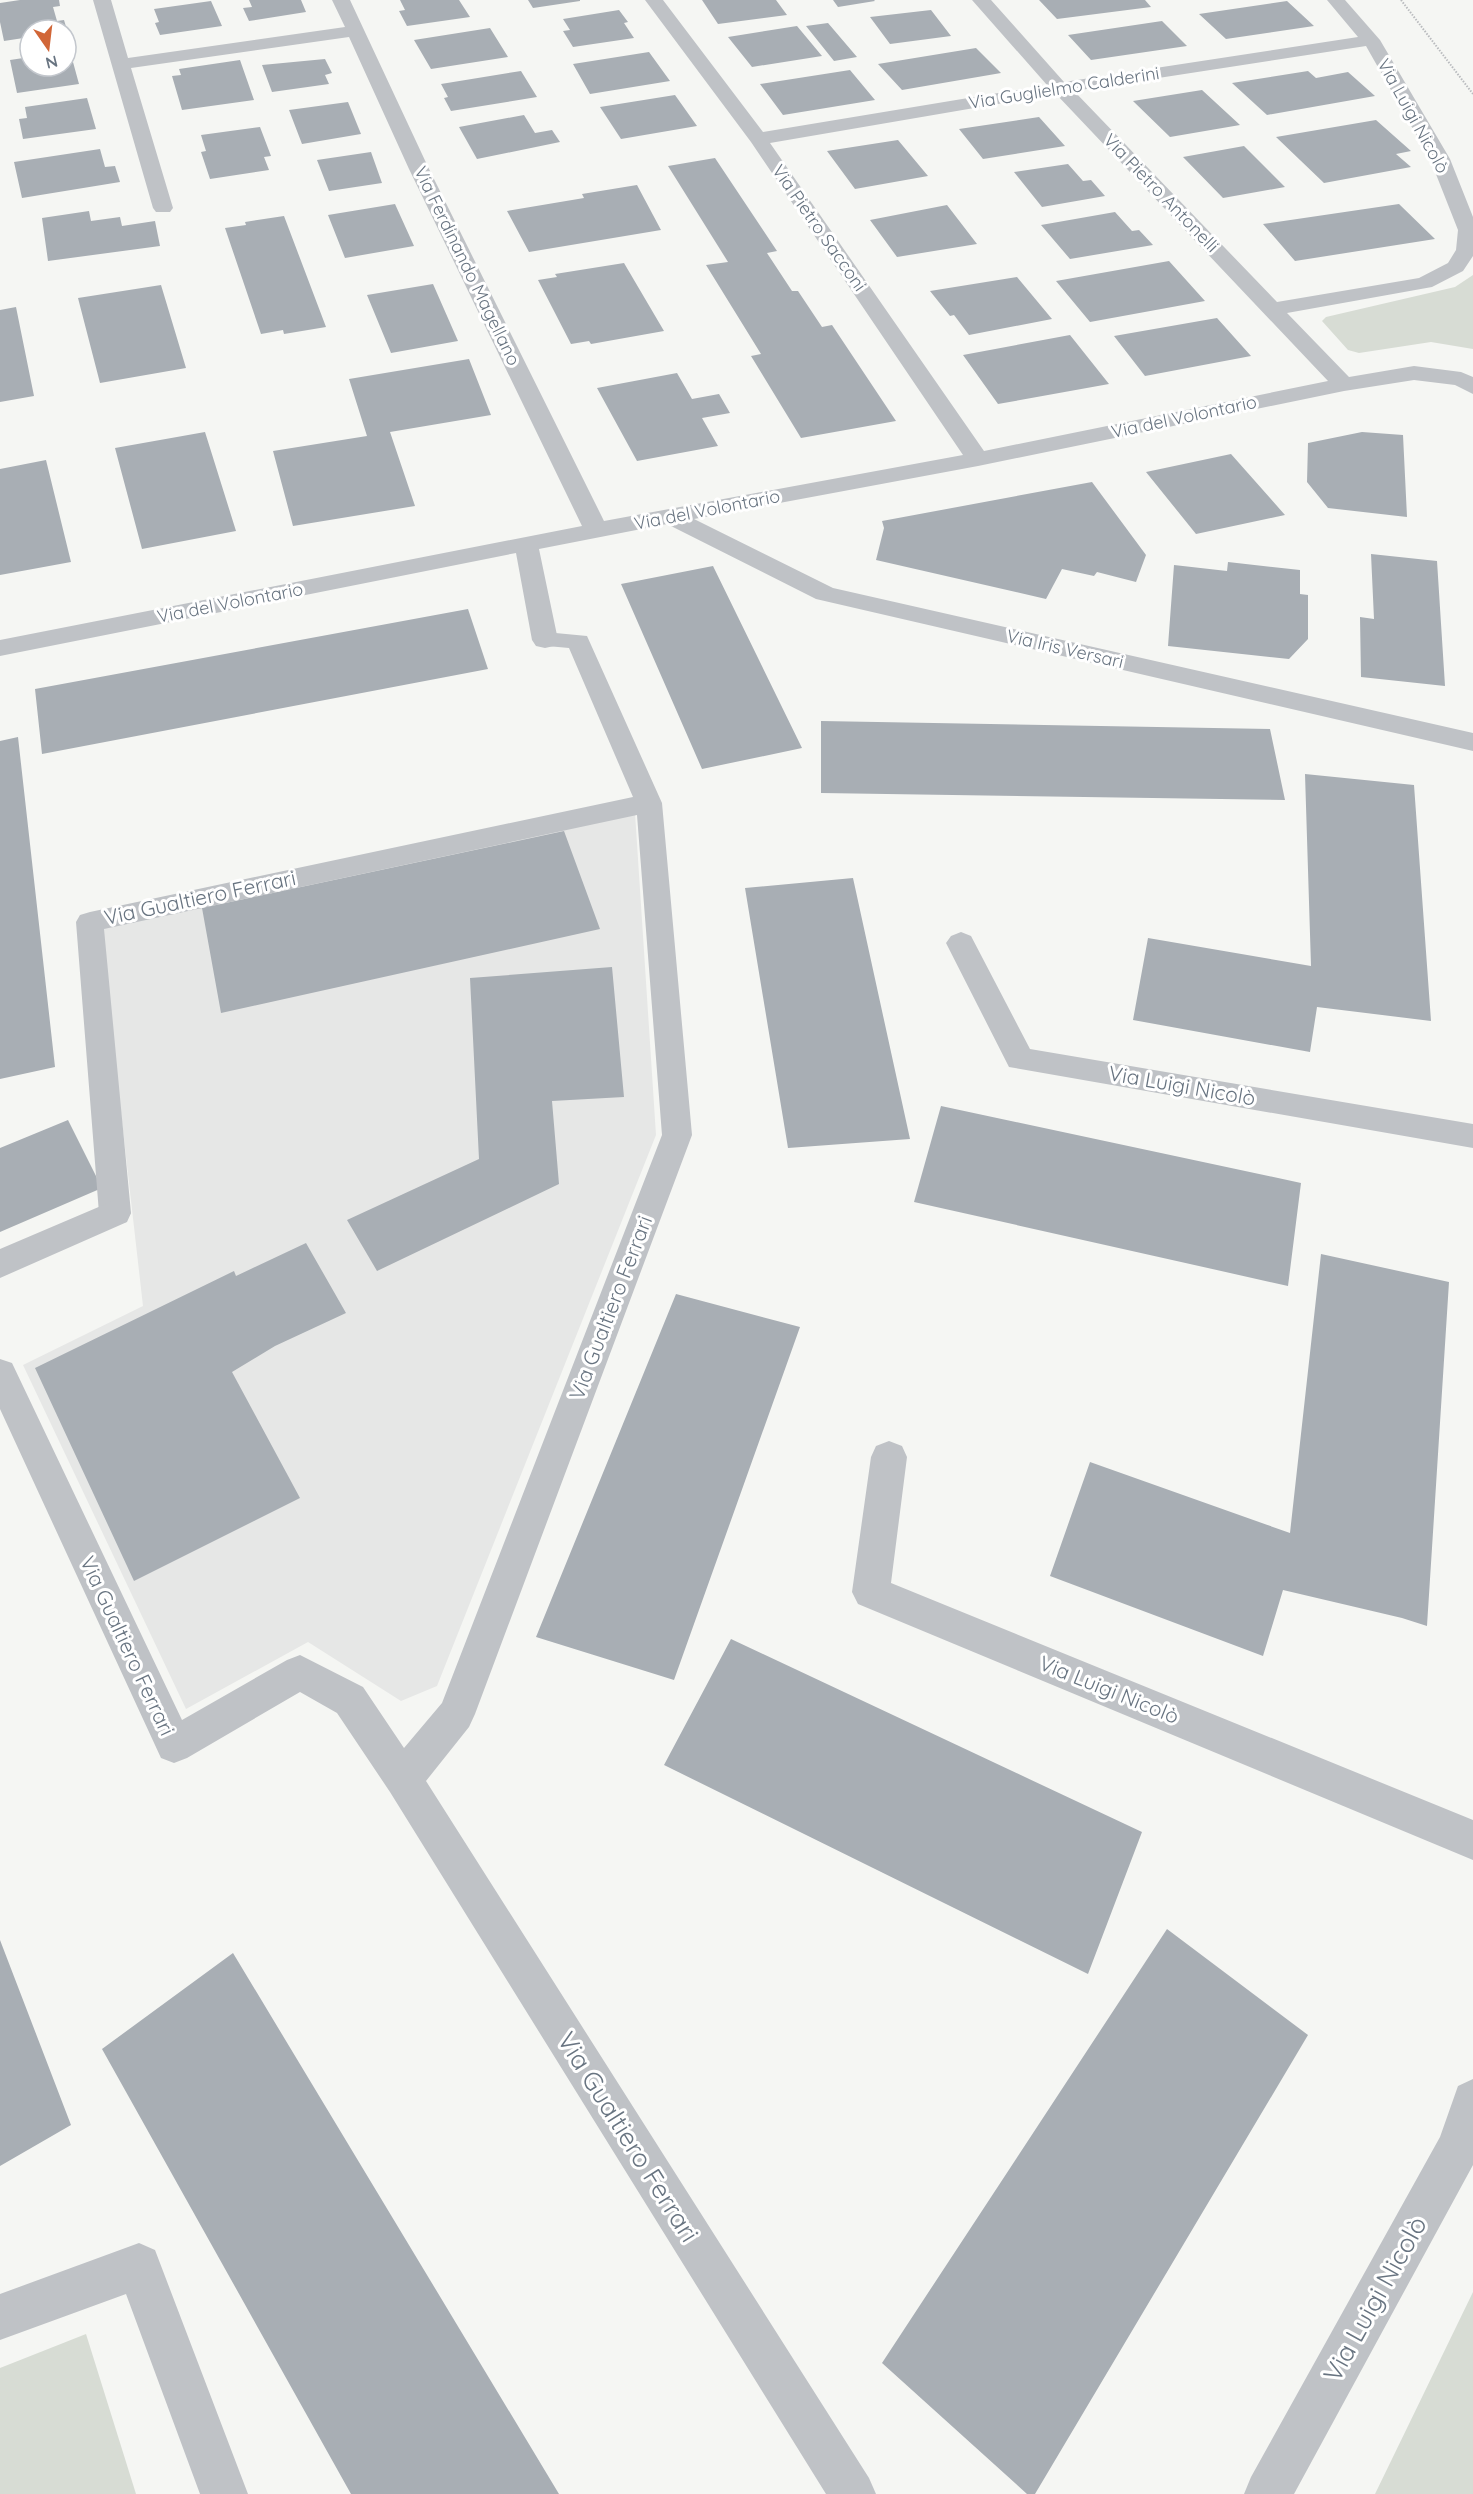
<svg xmlns="http://www.w3.org/2000/svg" width="1473" height="2494" font-family="Quicksand,sans-serif">
<rect width="100%" height="100%" fill="#f5f6f3"/>
<path fill="#e6e7e6" d="M635,813l21,322 -219,551 -36,15 -93,-59 -122,67 -163,-344 120,-59 -43,-378z"/>
<path fill="#d7dcd4" d="M1473,275v74l-42,-7 -72,11 -11,-3 -26,-29 4,-4 129,-30z
M1473,2292v202h-98z
M86,2334l50,160h-136v-126z"/>
<path fill="#a8aeb4" d="M20,0h39l1,6 -7,1 4,14 7,-1 3,10h-37v7l-26,4 -4,-19v-19z
M249,0h52l5,12 -57,9 -6,-13 9,-1z
M400,0h59l11,17 -63,9 -8,-15 6,-1z
M528,0h52v1l-47,7z
M702,0h74l11,15 -69,9z
M833,0h41l1,1 -37,6z
M1039,0h106l6,7 -94,12z
M211,1l11,25 -62,9 -5,-12 4,-1 -5,-13z
M1287,1l27,25 -88,13 -27,-25z
M619,10l9,12 -4,1 10,15 -61,9 -10,-16 7,-1 -7,-11z
M931,10l20,26 -61,8 -20,-27z
M1162,21l25,25 -96,14 -23,-25z
M828,23l29,34 -23,4 -28,-35z
M797,26l25,30 -70,11 -24,-30z
M490,28l18,29 -77,12 -17,-29z
M976,48l25,25 -99,17 -24,-26z
M70,51l9,33 -62,9 -7,-33 20,-3v9h36v-14z
M649,52l21,29 -80,13 -17,-30z
M325,59l7,14 -7,2 4,9 -57,8 -10,-27z
M240,60l14,40 -72,10 -10,-34 9,-1 -2,-6z
M850,70l25,30 -92,15 -23,-31z
M521,71l16,26 -86,14 -7,-13 4,-1 -7,-13z
M1308,71l8,7 32,-6 27,24 -108,19 -35,-32z
M1202,90l38,35 -70,12 -37,-36z
M675,95l22,31 -76,13 -21,-32z
M87,98l9,31 -73,10 -4,-20 8,-1 -2,-11z
M348,102l13,32 -59,10 -13,-34z
M524,115l11,18 17,-3 8,12 -83,17 -18,-32z
M1039,117l26,29 -82,13 -24,-30z
M1376,120l35,31 -15,3 15,13 -87,16 -48,-46z
M260,127l11,29 -7,1 5,13 -59,9 -9,-27 5,-1 -5,-16z
M898,140l30,36 -73,13 -28,-38z
M1244,146l41,41 -62,11 -40,-41z
M100,149l5,18 10,-1 5,16 -98,16 -8,-36z
M371,152l11,31 -53,8 -12,-31z
M715,158l62,93 -10,2 25,38h6l24,36 10,-2 64,96 -95,17 -50,-82 10,-2 -55,-89 22,-3 -60,-96z
M1068,164l15,17 8,-1 14,16 -63,11 -28,-35z
M637,185l24,45 -132,22 -22,-41 77,-13 -2,-4z
M395,204l19,42 -69,12 -17,-43z
M1399,204l36,35 -140,22 -32,-37z
M947,205l30,39 -80,13 -27,-37z
M89,211l2,10 29,-4 2,9 33,-5 5,25 -112,15 -6,-43z
M1115,212l17,19 7,-1 14,15 -83,14 -29,-34z
M284,216l42,111 -42,7 -1,-4 -22,4 -36,-106 21,-3 -1,-3z
M1169,261l36,40 -115,21 -34,-41z
M624,263l40,68 -73,13 -2,-3 -18,3 -33,-64 19,-3 -2,-3z
M1017,277l35,42 -83,16 -15,-20 -4,1 -20,-25z
M433,284l25,57 -67,12 -24,-58z
M161,285l25,83 -86,15 -22,-85z
M16,307l18,89 -34,6v-92z
M1217,318l34,38 -106,20 -31,-40z
M1070,335l39,49 -111,20 -35,-49z
M469,359l22,56 -101,17 25,74 -122,20 -20,-75 94,-15 -18,-57z
M677,373l15,26 27,-5 11,19 -28,5 16,28 -81,15 -40,-73z
M205,432l31,99 -94,18 -27,-101z
M1362,432l41,3 4,82 -79,-9 -21,-26 1,-39z
M1231,454l54,61 -89,19 -50,-62z
M46,460l25,102 -71,13v-106z
M1092,482l54,73 -10,27 -39,-10 -3,4 -32,-7 -16,30 -170,-39 8,-32 -2,-7z
M1371,554l66,7 8,125 -84,-9 -1,-60 14,2z
M1228,562l72,8v24l8,1v44l-19,20 -121,-13 6,-81 53,6z
M713,566l89,182 -100,21 -81,-185z
M468,609l20,60 -446,85 -7,-65z
M821,721l449,8 15,71 -464,-7z
M18,737l37,330 -55,12v-338z
M1305,774l109,11 17,236 -114,-14 -7,45 -177,-32 15,-82 163,28z
M564,831l36,98 -379,84 -19,-105z
M853,878l57,261 -122,9 -43,-260z
M612,967l12,130 -72,4 7,83 -182,87 -30,-51 132,-61 -9,-181z
M941,1106l360,77 -13,103 -374,-84z
M68,1120l34,68 -102,44v-84z
M306,1243l40,70 -71,33 -43,26 68,126 -166,83 -99,-213 199,-97 2,5z
M1321,1254l128,28 -22,344 -25,-8 -119,-28 -20,66 -213,-80 40,-114 200,71z
M676,1294l124,33 -126,353 -138,-43z
M731,1639l411,193 -54,142 -424,-209z
M1167,1929l141,106 -273,459h-8l-145,-131z
M0,1940l71,185 -71,41z
M233,1953l326,541h-208l-249,-445z"/>
<g fill="none" stroke-linecap="round" stroke-linejoin="round">
<path stroke="#b9bbbe" stroke-width="2" stroke-dasharray="1.5 1.5" stroke-linecap="butt" d="M1401,0l72,94"/>
<path fill="#bfc2c6" fill-rule="evenodd" d="M545,632l42,4 75,167 30,332 -217,579 -6,13 -43,54 443,697 7,16h-50l-436,-702 -53,-79 -37,-21 -113,66 -13,5 -13,-5 -161,-349v-50l12,4 170,357 105,-60 13,-5 63,32 41,61 38,-45 220,-568 -25,-320 -533,114 27,284 -5,9 -11,4 -11,-4 -5,-9 -23,-291 4,-7 10,-3 543,-115 -64,-149 -33,-3 -3,-5 3,-5z"/>
<path fill="#bfc2c6" fill-rule="evenodd" d="M93,0h18l17,58 217,-31 -13,-27h18l79,169 175,352 359,-66 -212,-313 -106,-142h18l100,132 284,-47 -75,-85h19l73,82 294,-45 -31,-37h18l35,40 70,119 23,58v39l-10,15 -31,16 -145,26 62,64 65,-11 47,6 12,5v17l-18,-9 -41,-5 -70,11 -366,75 -284,53 139,69 640,145v18l-657,-152 -149,-75 -128,25 19,91 -4,6 -9,2 -9,-2 -4,-6 -16,-87 -516,103v-16l582,-114 -173,-357 -60,-132 -218,31 42,140 -3,4h-14l-3,-4zM1366,46l64,113 28,71 -2,20 -8,13 -29,15 -142,24 -203,-211zM1056,94l272,287 -344,70 -214,-308z
M961,932l10,4 59,113 443,75v24l-464,-81 -63,-124 5,-7z
M115,1200l12,4 4,9 -4,9 -127,56v-29z
M889,1441l13,5 5,11 -16,126 582,237v40l-615,-256 -6,-12 19,-135 5,-11z
M1473,2079v86l-179,329h-50l7,-17 189,-340 18,-51z
M139,2243l16,7 93,244h-48l-74,-200 -126,46v-46z"/>
</g>
<g text-anchor="middle" stroke-width="6" stroke-linejoin="round" paint-order="stroke">
<g font-size="18" fill="#687481" stroke="#fff">
<text transform="translate(1064 88) rotate(-9)" y="6">Via Guglielmo Calderini</text>
<text transform="translate(1413 116) rotate(61)" y="6">Via Luigi Nicolò</text>
<text transform="translate(1161 193) rotate(46)" y="6">Via Pietro Antonelli</text>
<text transform="translate(819 228) rotate(55)" y="6">Via Pietro Sacconi</text>
<text transform="translate(467 266) rotate(64)" y="6">Via Ferdinando Magellano</text>
<text transform="translate(1184 417) rotate(-12)" y="6">Via del Volontario</text>
<text transform="translate(707 510) rotate(-11)" y="6">Via del Volontario</text>
<text transform="translate(230 603) rotate(-11)" y="6">Via del Volontario</text>
<text transform="translate(1065 649) rotate(13)" y="6">Via Iris Versari</text>
</g>
<g font-size="21" fill="#687481" stroke="#fff">
<text transform="translate(200 898) rotate(-12)" y="7">Via Gualtiero Ferrari</text>
<text transform="translate(1182 1086) rotate(10)" y="7">Via Luigi Nicolò</text>
<text transform="translate(611 1308) rotate(-69)" y="7">Via Gualtiero Ferrari</text>
<text transform="translate(127 1646) rotate(65)" y="7">Via Gualtiero Ferrari</text>
<text transform="translate(1109 1690) rotate(22)" y="7">Via Luigi Nicolò</text>
</g>
<g font-size="26" fill="#687481" stroke="#fff">
<text transform="translate(628 2137) rotate(58)" y="9">Via Gualtiero Ferrari</text>
<text transform="translate(1375 2299) rotate(-61)" y="9">Via Luigi Nicolò</text>
</g>
</g>
<g transform="translate(48 48) rotate(166)"><circle r="28" fill="#ffffff" stroke="#c3c7cd" stroke-width="1.5"/>
<path d="M0-4.5L10 22L0 15L-10 22Z" fill="#d16637"/>
<text y="-9" font-size="16" font-weight="bold" text-anchor="middle" fill="#687481">N</text>
</g>
</svg>
